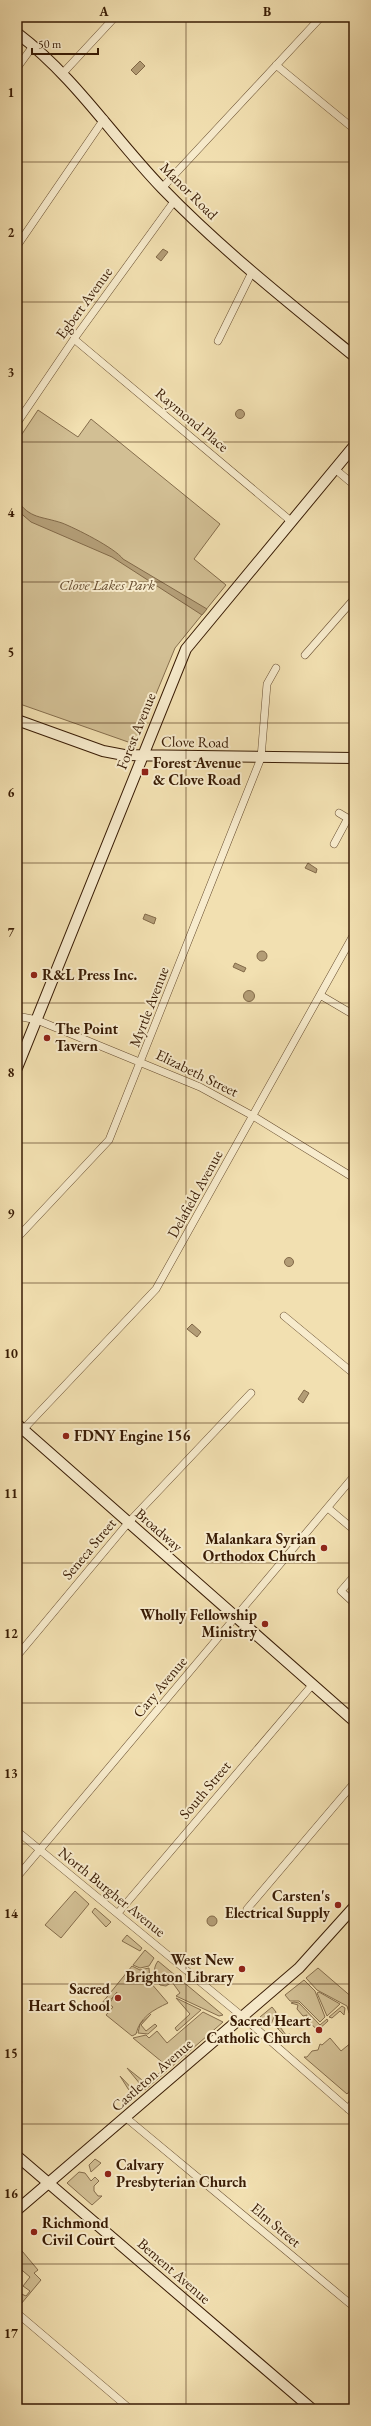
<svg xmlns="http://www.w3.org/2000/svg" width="371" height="2426" font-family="'EB Garamond',serif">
<rect width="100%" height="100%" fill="#f2e0b1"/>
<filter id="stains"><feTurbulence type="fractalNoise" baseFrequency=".005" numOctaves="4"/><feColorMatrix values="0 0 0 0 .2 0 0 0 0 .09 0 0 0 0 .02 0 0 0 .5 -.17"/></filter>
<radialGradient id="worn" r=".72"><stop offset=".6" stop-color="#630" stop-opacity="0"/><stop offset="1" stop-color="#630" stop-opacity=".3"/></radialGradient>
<path fill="#d2bf94" stroke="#856d4c" d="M38,410l40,27 13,-18 129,105 -26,35 32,26 -51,63 -38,92 -6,3 -114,-40v-267l3,1z
M75,1891l14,13 -28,34 -16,-13z
M95,1908l16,14 -5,5 -14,-15z
M127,1935l15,13 -2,3 -18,-10z
M145,1950l9,8 -5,8 -9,2 -7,-3z
M158,1961l65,54 -4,1 -43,-20 4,-3 -8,-11 -6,4 -6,-1c-6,-7 -8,-16 -2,-24z
M132,1966l8,4 9,-2 1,14 18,21c-15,7 -28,14 -32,31l-4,2 -26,-21 7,-8 -4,-3 8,-12 -9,11 -3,-2 -7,7z
M318,1968l36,31v8l-5,6 -2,-7 -30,-16 -11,-12z
M304,1980l11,11 10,26 -5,5 -21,-21h-9l-5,-6z
M319,1992l21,12 -13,12 -10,-23z
M176,1998l25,12 -24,21 -2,-3 15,-14z
M294,2002l5,1 21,22 7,-6 1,2 -10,9 -12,-10 1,-5 -4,1 -6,-7 1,-4 -7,-2z
M342,2006l3,2 -1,7 -4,-4 -8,7 -3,-1z
M272,2007l4,5 -6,15 -10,-10z
M203,2012l20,10 -78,68 -18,-22 20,16 20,-18 -34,-28 13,-3 3,3 8,-7 10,12z
M151,2014l-10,11 5,6 9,-7 2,2 -9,8 -10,-1 2,-9z
M275,2026l3,3 2,-2 6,8 4,-1 6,8 -6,-1z
M330,2038l11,13 11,-9 2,2v42l-7,8 -43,-37h3l5,-6 6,-1 2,-6 2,1z
M120,2076l18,19 -13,11 -2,-4 9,-7z
M95,2159l6,4 -10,9 -2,-7z
M79,2172l6,1 6,8 4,-4 4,4 -5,5v5l4,5h4l-10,9 -25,-22z
M17,2245l21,25 -4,3 7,7 -20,24 -4,-4v-8l9,4 4,-5 -7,-5 7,-9 -13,-11z"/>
<path fill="#b39d76" stroke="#826948" d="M140,61l5,5 -9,9 -5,-5z
M163,249l5,3 -7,9 -5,-4z
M235.5 414a4.5 4.5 0 1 1 9 0a4.5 4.5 0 1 1-9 0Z
M17,500c13,19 24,16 45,23 13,5 53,25 61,36l84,50 -5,6 -90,-58 -81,-35 -14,-12z
M308,863l9,6 -1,4 -11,-5z
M145,914l11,4 -2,6 -11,-5z
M257 956a5 5 0 1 1 10 0a5 5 0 1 1-10 0Z
M235,963l11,5 -2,4 -11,-5z
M243.5 996a5.5 5.5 0 1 1 11 0a5.5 5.5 0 1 1-11 0Z
M284.5 1262a4.5 4.5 0 1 1 9 0a4.5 4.5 0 1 1-9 0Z
M192,1324l9,8 -4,5 -10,-8z
M304,1390l5,3 -6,10 -5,-4z
M207 1921a5 5 0 1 1 10 0a5 5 0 1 1-10 0Z"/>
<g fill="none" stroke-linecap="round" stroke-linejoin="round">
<g stroke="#664c2f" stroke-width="8">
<path id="street" d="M276,65l78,64
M17,68l16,-22
M63,73l52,-56
M162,188l159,-171
M17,246l87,-127
M74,339l218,183
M218,341l34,-69
M17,423l57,-84 101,-139
M335,469l19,16
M305,655l49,-56
M339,813l15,9
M334,844l14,-26
M320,995l34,20
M17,1016l20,4 163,67 53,29 101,62
M17,1238l92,-98 152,-382 6,-74 9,-16
M284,1316l70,58
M17,1436l139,-147 198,-355
M328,1508l26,22
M354,1576l-13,15 13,12
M17,1656l111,-133 123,-130
M17,1831l226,186 111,97
M17,1877l337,-401
M247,1909l107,-126
M118,1913l195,-229
M17,2081l1,1
M348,2109l6,-8
M125,2117l229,190
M17,2313l113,96"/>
</g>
<g stroke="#381b04" stroke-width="12">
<path id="secondary" d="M17,33c59,45 95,103 145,155 59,61 126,114 192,168
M17,720l86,31 21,4 230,3
M17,1068l169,-419 168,-203
M17,1424l337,297
M17,2156l295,253
M17,2210l282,-242 55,-61"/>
</g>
<use href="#street" stroke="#f7ebcc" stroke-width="7"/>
<use href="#secondary" stroke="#f7ebcc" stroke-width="10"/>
</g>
<path fill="none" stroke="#381b04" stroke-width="1" stroke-opacity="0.55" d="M186,17v2392M17,162h337M17,302h337M17,442h337M17,582h337M17,723h337M17,863h337M17,1003h337M17,1143h337M17,1283h337M17,1423h337M17,1563h337M17,1703h337M17,1844h337M17,1984h337M17,2124h337M17,2264h337"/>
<g fill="#8f2418" stroke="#f7ebcc" stroke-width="1.5">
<rect x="141" y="768" width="8" height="8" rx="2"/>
<circle cx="34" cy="975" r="4"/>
<circle cx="47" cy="1038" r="4"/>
<circle cx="66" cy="1436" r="4"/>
<circle cx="324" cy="1548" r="4"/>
<circle cx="265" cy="1624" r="4"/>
<circle cx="338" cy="1905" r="4"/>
<circle cx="242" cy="1969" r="4"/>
<circle cx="118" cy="1998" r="4"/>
<circle cx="319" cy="2030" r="4"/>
<circle cx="108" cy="2174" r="4"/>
<circle cx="34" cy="2232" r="4"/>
</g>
<g text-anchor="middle" stroke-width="4" stroke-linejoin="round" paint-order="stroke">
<g font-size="15" fill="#381b04" stroke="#f7ebcc">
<text transform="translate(189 191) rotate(45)" y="5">Manor Road</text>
<text transform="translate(84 303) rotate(-54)" y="5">Egbert Avenue</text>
<text transform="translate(192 420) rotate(40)" y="5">Raymond Place</text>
<text transform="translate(136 731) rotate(-68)" y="5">Forest Avenue</text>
<text transform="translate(195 742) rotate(1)" y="5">Clove Road</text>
<text transform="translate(149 1007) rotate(-69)" y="5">Myrtle Avenue</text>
<text transform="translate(197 1073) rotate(26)" y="5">Elizabeth Street</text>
<text transform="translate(195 1194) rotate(-61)" y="5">Delafield Avenue</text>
<text transform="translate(159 1530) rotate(41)" y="5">Broadway</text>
<text transform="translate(89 1549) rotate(-50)" y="5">Seneca Street</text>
<text transform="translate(160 1687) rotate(-50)" y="5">Cary Avenue</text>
<text transform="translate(205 1790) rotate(-50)" y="5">South Street</text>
<text transform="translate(112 1892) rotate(39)" y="5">North Burgher Avenue</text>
<text transform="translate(152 2075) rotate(-41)" y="5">Castleton Avenue</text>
<text transform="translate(276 2225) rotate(40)" y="5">Elm Street</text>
<text transform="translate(174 2271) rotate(41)" y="5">Bement Avenue</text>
</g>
<g font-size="15" font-style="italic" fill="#664c2f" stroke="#f7ebcc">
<text x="107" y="590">Clove Lakes Park</text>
</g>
<g font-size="15" font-weight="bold" fill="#381b04" stroke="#f7ebcc" text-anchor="start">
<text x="153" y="768">Forest Avenue<tspan x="153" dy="17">&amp; Clove Road</tspan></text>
<text x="42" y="980">R&amp;L Press Inc.</text>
<text x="55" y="1034">The Point<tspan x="55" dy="17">Tavern</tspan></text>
<text x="74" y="1441">FDNY Engine 156</text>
<text x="316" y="1544" text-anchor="end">Malankara Syrian<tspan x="316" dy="17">Orthodox Church</tspan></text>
<text x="257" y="1620" text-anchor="end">Wholly Fellowship<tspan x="257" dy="17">Ministry</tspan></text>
<text x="330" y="1901" text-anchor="end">Carsten's<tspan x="330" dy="17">Electrical Supply</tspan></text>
<text x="234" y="1965" text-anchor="end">West New<tspan x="234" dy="17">Brighton Library</tspan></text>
<text x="110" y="1994" text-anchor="end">Sacred<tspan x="110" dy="17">Heart School</tspan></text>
<text x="311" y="2026" text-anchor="end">Sacred Heart<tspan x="311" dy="17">Catholic Church</tspan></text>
<text x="116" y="2170">Calvary<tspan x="116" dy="17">Presbyterian Church</tspan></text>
<text x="42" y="2228">Richmond<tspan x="42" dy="17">Civil Court</tspan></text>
</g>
</g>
<rect width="371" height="2426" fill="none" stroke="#f2e0b1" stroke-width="44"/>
<path d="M32 48v6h66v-6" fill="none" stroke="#381b04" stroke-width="2"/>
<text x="38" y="48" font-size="12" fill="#381b04" stroke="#f7ebcc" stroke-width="3" paint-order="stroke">50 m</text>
<rect x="22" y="22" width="327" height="2382" fill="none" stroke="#381b04" stroke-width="1.5"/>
<g font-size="13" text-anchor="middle" font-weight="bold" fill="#381b04">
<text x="104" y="16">A</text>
<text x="267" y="16">B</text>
<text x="11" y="97">1</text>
<text x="11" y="237">2</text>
<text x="11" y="377">3</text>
<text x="11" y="517">4</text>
<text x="11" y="657">5</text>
<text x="11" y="797">6</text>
<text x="11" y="937">7</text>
<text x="11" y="1077">8</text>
<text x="11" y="1218">9</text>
<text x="11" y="1358">10</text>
<text x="11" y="1498">11</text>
<text x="11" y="1638">12</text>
<text x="11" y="1778">13</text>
<text x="11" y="1918">14</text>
<text x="11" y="2058">15</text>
<text x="11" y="2198">16</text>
<text x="11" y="2338">17</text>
</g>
<rect width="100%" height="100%" filter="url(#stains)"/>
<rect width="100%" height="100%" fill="url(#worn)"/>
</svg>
